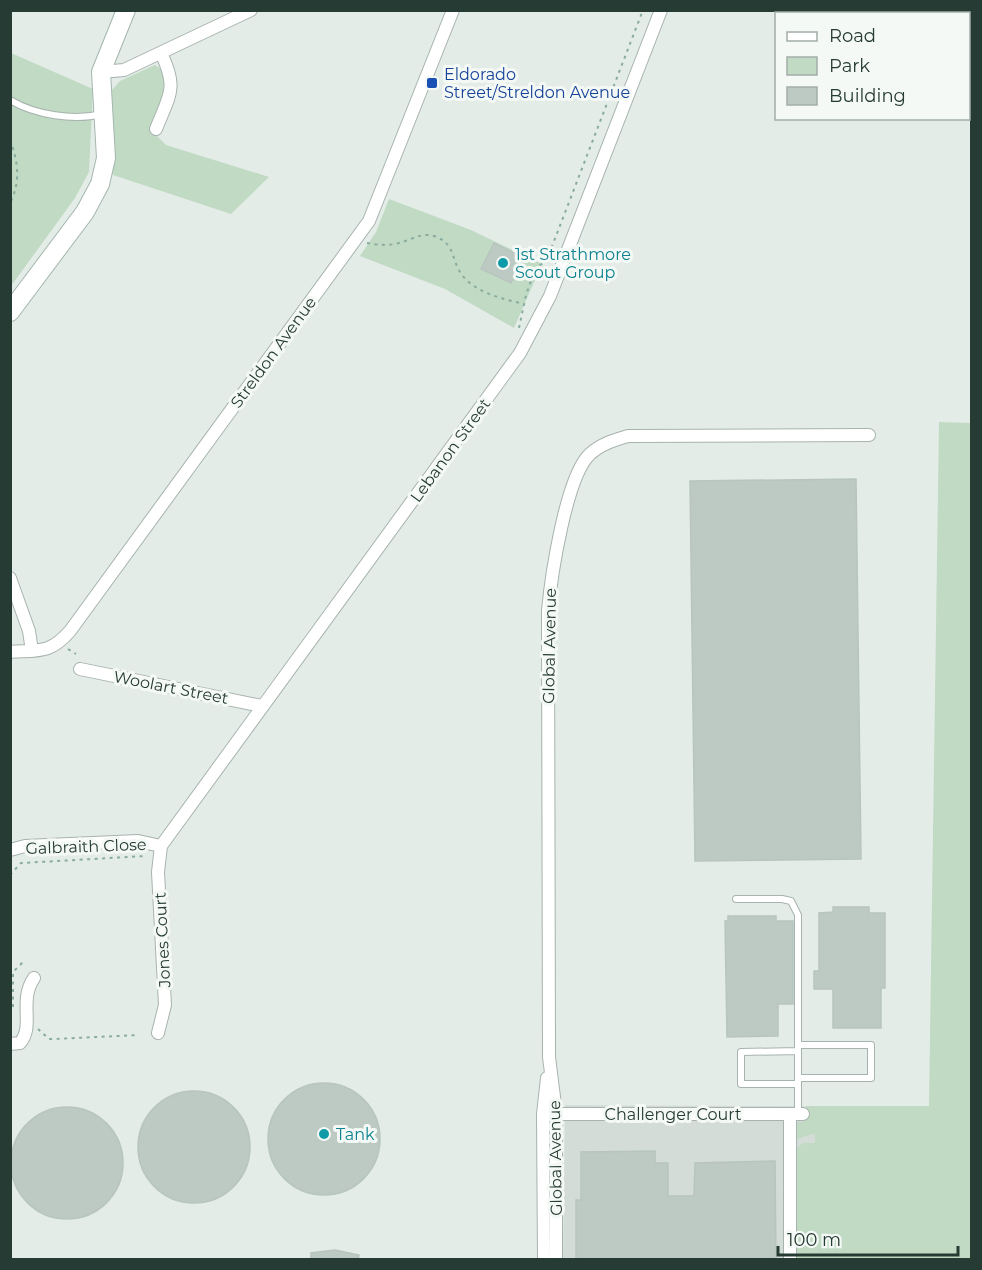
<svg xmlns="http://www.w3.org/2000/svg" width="982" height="1270" font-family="Montserrat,sans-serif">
<rect width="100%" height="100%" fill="#e4ece8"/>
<path fill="#d3dcd6" d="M565,1105l406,2v152l-408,1z"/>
<path fill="#c0dac4" d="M11,53l82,36 -4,83 -14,26 -64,88z
M155,65l10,7 3,13 -17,45 15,15 103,32 -38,37 -118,-39 -1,-85 8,-9z
M389,199l82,31 71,34 -28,64 -69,-39 -85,-33 16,-24z
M939,422l32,1v836h-176l-1,-109 9,-7h12v-10l-20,7 1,-18h9l1,-16h123z"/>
<path fill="#bdc9c3" stroke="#b7c5be" stroke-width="1.5" d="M494,243l30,15 -13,25 -30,-14z
M856,479l5,380 -166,2 -5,-380z
M833,907h36v6h16v75h-4v40h-48v-39h-19v-18h5v-58l14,-1z
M728,916h48v5h17v83h-15v32l-51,1 -2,-116h3z
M268 1139a56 56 0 1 1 112 0a56 56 0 1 1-112 0Z
M138 1147a56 56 0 1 1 112 0a56 56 0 1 1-112 0Z
M11 1163a56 56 0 1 1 112 0a56 56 0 1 1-112 0Z
M655,1151v12h13v33h26l1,-33 80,-2 1,99h-200v-60h5v-48z
M335,1250l24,5 -1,5h-47v-7z"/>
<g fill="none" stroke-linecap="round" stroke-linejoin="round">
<g stroke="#a7b3ae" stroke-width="8">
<path id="lane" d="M10,100c25,15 64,21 92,14
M736,899h46l9,2 7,14v199
M798,1078h73v-33h-73
M798,1084h-57v-32l57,-1"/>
</g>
<g stroke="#a7b3ae" stroke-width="14">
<path id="street" d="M101,72l23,-2 127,-60
M156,129c14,-35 22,-41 5,-76
M10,578l19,53 3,20
M10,652c29,-2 40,2 60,-21l299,-410 84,-211
M80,669l182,37
M10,850l15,-4 113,-5 23,5
M158,1033l7,-28 -7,-133 3,-26 359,-493 30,-57 111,-286
M10,1044l10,-1c15,-17 -2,-42 14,-65
M543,1114h260
M790,1114v146
M544,1260l-1,-146 4,-36
M556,1260v-147l-7,-56 -1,-446c3,-34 18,-135 42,-157 11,-10 24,-14 38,-18l241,-1"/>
</g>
<g stroke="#a4b6ae" stroke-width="20">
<path id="secondary" d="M10,312l75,-100 15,-28 6,-26 -5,-86 25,-62"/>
</g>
<path stroke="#88ac9d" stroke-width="2" stroke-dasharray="3 4.5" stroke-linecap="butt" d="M10,140c8,21 11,42 0,63
M367,243c11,2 21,3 32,0 12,-3 23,-11 35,-7 22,7 17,25 28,39 14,18 41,24 62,29
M519,328l7,-33 10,-28 10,-5 97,-252
M68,649l8,5
M10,875l11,-12 125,-7
M13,1007v-35l11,-11
M38,1029l11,10h5l84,-4"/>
<use href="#lane" stroke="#fff" stroke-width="6"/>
<use href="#street" stroke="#fff" stroke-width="12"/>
<use href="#secondary" stroke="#fff" stroke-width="18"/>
</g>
<rect fill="#1a4fb4" stroke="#f4f9f6" stroke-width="2" x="426" y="77" width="12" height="12" rx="3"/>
<g fill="#0f9aa8" stroke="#f4f9f6" stroke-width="2">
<circle cx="503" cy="263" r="6"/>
<circle cx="324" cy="1134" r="6"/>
</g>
<g text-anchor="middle" stroke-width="6" stroke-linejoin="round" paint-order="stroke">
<g font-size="16" fill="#164399" stroke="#f4f9f6" text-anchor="start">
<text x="444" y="80">Eldorado<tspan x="444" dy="18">Street/Streldon Avenue</tspan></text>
</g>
<g font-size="16" fill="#0d838f" stroke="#f4f9f6" text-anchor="start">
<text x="515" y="260">1st Strathmore<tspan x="515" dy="18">Scout Group</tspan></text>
<text x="336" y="1140">Tank</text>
</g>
<g font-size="16" fill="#263b33" stroke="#f4f9f6">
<text transform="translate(273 352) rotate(-54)" y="6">Streldon Avenue</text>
<text transform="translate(450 450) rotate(-54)" y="6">Lebanon Street</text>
<text transform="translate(549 646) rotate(-89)" y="6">Global Avenue</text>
<text transform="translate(171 687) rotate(11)" y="6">Woolart Street</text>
<text transform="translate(86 846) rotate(-2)" y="6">Galbraith Close</text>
<text transform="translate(162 940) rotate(-93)" y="6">Jones Court</text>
<text x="673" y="1120">Challenger Court</text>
<text transform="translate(555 1158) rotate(-91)" y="6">Global Avenue</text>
</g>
</g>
<rect width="982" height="1270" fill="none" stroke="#263b33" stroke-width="24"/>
<rect x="775" y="12" width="195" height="108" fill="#f4f9f6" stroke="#a2ada8" stroke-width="1.5"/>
<rect x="787" y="32" width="30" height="9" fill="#ffffff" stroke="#a2ada8" stroke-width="1.5"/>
<text x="829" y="42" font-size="18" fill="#263b33">Road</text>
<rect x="787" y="57" width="30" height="18" fill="#c0dac4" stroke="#a2ada8" stroke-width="1.5"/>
<text x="829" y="72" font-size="18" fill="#263b33">Park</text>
<rect x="787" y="87" width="30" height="18" fill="#bdc9c3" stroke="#a2ada8" stroke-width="1.5"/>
<text x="829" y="102" font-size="18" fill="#263b33">Building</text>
<path d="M778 1246v9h180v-9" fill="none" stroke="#263b33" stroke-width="3"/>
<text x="787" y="1246" font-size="18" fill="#263b33" stroke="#f4f9f6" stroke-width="4.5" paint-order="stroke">100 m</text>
</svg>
